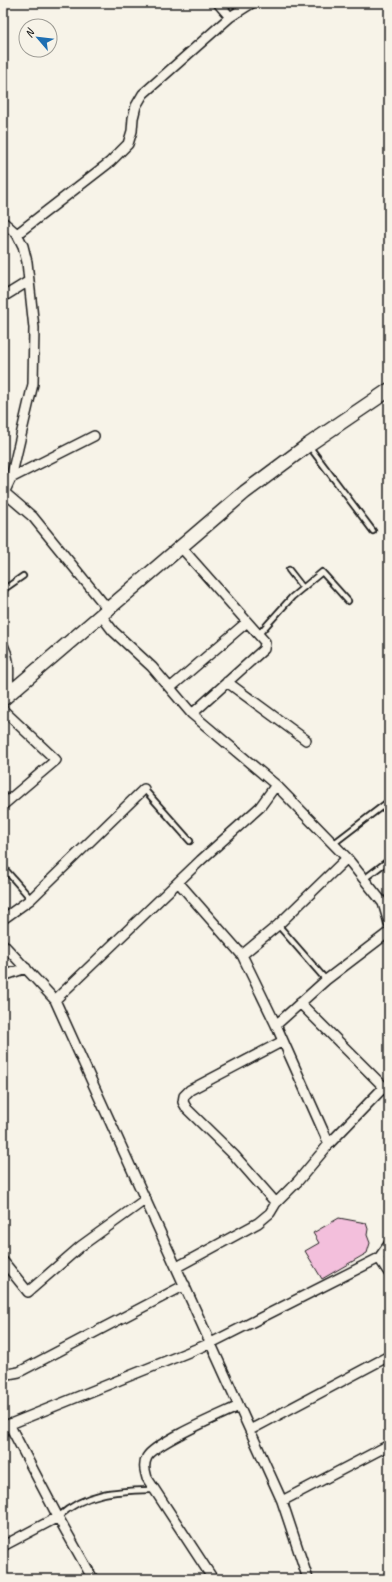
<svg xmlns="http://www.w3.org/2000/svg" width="392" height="1582" font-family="Caveat,sans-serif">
<rect width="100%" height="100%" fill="#f7f3e8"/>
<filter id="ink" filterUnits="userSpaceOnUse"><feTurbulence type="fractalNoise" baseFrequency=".025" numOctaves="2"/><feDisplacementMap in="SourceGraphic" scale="8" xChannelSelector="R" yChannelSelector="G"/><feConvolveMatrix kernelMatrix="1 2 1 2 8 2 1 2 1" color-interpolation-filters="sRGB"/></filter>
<g filter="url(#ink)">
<path fill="#f3bfdc" stroke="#1c1c1c" d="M339,1218l27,5 2,6 -1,6 3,8 -3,10 -45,26 -17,-28 14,-8 -6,-10z"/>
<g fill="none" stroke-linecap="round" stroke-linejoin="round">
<g stroke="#1c1c1c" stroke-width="8">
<path id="service" d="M309,446l64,85
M289,570l14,18
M3,590l20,-14
M258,635l34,-38 30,-25 26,29
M144,789l46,52
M333,844l56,-43
M3,867l28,32
M364,879l25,-19
M278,925l48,55
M58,1517c29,-26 60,-26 96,-27"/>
</g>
<g stroke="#1c1c1c" stroke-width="12">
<path id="minor" d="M218,3l12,14
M3,222l14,12 6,12 4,16 7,66 -1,56 -22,94 -8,17
M17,234l93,-72 18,-18 4,-13 1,-13 3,-12 7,-12 87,-77 22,-14
M3,297l26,-16
M11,478l83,-42
M5,493l28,24 74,91
M180,546l85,96 -1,7 -72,65
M100,614l13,17 39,36 40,47 84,71 71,73 36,45 6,20
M3,645c9,18 4,29 6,48
M227,682l79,58
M170,688l77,-66
M3,710l53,50 -53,45
M178,882l64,73 34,70 53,119
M3,919l28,-20 113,-110
M3,944l52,56 227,501 26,78
M242,955l36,-30 69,-67
M3,976l23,-8
M55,1000l146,-140 59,-53 16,-22
M300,1003l89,89
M276,1025l50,-45 63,-48
M276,1203l-42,-48 -47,-46 -4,-7 1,-6 6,-6 93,-49
M379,1258l10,15
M3,1261l25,31 53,-46 65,-47
M177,1267l81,-44 12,-10 6,-10 22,-22 31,-37 55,-57
M3,1375l16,-3 166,-87
M9,1424l49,93 35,62
M3,1427l208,-84 168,-85 10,-14
M250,1430l139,-74
M282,1501l107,-56
M3,1546l55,-29
M213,1579l-66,-101c-2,-7 -4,-13 0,-21 9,-15 73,-42 92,-51
M385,1579l4,-2"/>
</g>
<g stroke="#1c1c1c" stroke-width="16">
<path id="secondary" d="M3,699l242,-207 63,-47 81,-55"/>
</g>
<use href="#service" stroke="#f7f3e8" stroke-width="4.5"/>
<use href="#minor" stroke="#f7f3e8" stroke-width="9"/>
<use href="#secondary" stroke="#f7f3e8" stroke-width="13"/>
</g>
</g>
<rect width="392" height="1582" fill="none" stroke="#f7f3e8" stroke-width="16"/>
<rect x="8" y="8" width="376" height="1566" fill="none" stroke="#1c1c1c" stroke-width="1.5" filter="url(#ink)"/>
<g transform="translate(38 38) rotate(298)"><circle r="19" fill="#f7f3e8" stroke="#9f9d96"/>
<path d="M0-3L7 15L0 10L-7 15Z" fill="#1f6fb2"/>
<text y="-6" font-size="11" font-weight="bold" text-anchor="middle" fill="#1c1c1c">N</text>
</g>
</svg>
